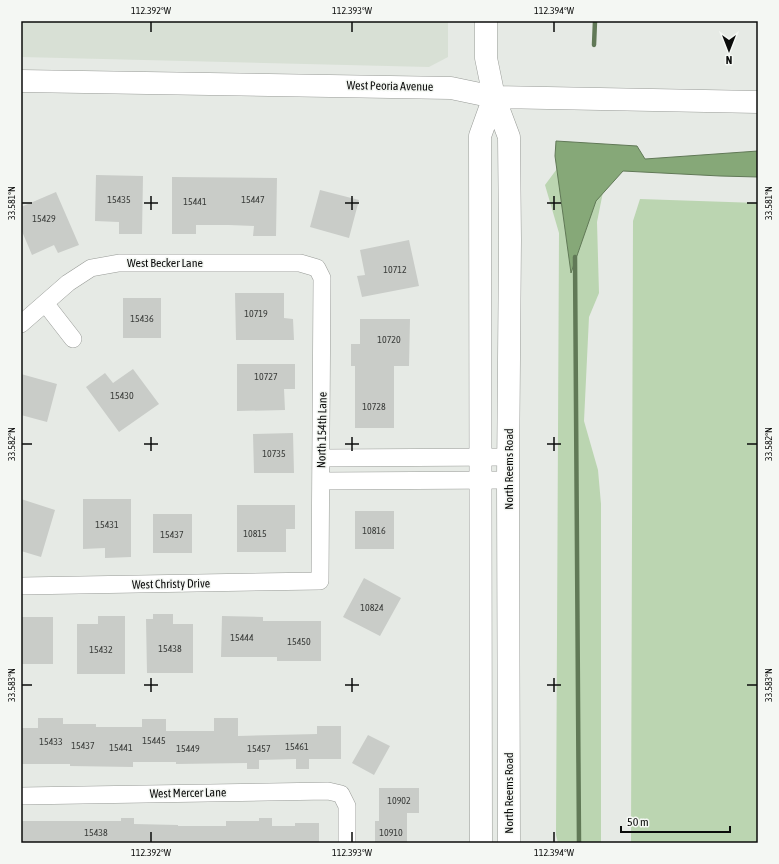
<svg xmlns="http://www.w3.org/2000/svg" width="779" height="864" font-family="'Asap Condensed',sans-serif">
<rect width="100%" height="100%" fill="#e6eae5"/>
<path fill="#d8e0d5" d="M21,21h427v36l-19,10 -408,-10z"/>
<path fill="#bbd5b1" d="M565,158l42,14 -10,50 2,71 -10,24 -5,104 14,49 3,34v339h-43l-2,-8 3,-602 -14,-48z
M640,199l118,4v640h-127l2,-622z"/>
<path fill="#86a878" stroke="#617957" d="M556,141l81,5 8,13 113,-8v26l-38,-1 -97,-5 -27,30 -25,72 -16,-117z"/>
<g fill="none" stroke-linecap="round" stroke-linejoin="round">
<path stroke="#617957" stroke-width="4.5" d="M594,45l1,-24
M575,257l4,586"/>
</g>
<path fill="#c9ccc8" d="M96,175l47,1 -1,58h-23v-12l-24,-1z
M172,177l105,1 -1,58h-23l1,-10 -25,-1h-33v9h-24z
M320,190l39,10 -10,38 -39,-11z
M56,192l23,53 -21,8 -4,-8 -22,10 -11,-26v-22z
M409,240l10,46 -57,11 -5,-21 8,-1 -5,-25z
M235,293h49v25l9,1 1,21h-58z
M123,298h38v40h-38z
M360,319h50l-1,47h-15v62h-39v-62h-4v-22h9z
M237,364h58v25h-11l1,21 -48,1z
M133,369l26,35 -40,28 -33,-45 19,-14 8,10z
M21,374l36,10 -10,38 -26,-7z
M293,433l1,40h-40l-1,-39z
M21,499l34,11 -14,47 -20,-6z
M83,499h48v58l-26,1v-10l-22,1z
M237,505h58v24h-9v23h-49z
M355,511h39v38h-39z
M153,514h39v39h-39z
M364,578l37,20 -21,38 -37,-19z
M153,614h20v10h20v49h-46l-1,-54h7z
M98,616h27v58h-48v-50h21z
M222,616l41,1v4h58v40h-44v-4h-56z
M21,617h32v47h-32z
M38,718h25v6h33v3h46v-8h24v12h48v-13h24v18l79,-2v-8h24v33h-32v10h-13v-10l-37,1v9h-12v-6l-71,1v-2h-43v5l-63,-1v-2h-49v-36h17z
M368,735l22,11 -16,29 -22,-12z
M379,788h40v25h-12v30h-32v-22h4z
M121,818h13v6l44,1v1h48v-5h33v-3h13v8h23v-3h24v20h-298v-22h100z"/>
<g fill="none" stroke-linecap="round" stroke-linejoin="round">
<g stroke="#989b97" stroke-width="18">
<path id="street" d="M45,303l28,36
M21,324l47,-41 23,-15 28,-5h181l17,5 5,10 -2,303 -299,5
M322,458l186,-1
M321,481l187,-1
M21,796l307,-5 13,3 6,12v37"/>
</g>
<g stroke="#989b97" stroke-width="23">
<path id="secondary" d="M486,21v37l8,39 15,40 1,103 -2,240 1,363
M21,81l430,7 43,9 264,5
M481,843l-1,-707 14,-39"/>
</g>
<use href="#street" stroke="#fff" stroke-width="17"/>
<use href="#secondary" stroke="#fff" stroke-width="22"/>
</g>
<path fill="none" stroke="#0b0c0b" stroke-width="1.5" d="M151,22v10M352,22v10M554,22v10M151,196v14M352,196v14M554,196v14M22,203h10M144,203h14M345,203h14M547,203h14M747,203h10M151,437v14M352,437v14M554,437v14M22,444h10M144,444h14M345,444h14M547,444h14M747,444h10M151,678v14M352,678v14M554,678v14M22,685h10M144,685h14M345,685h14M547,685h14M747,685h10M151,832v10M352,832v10M554,832v10"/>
<g text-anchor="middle" stroke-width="3" stroke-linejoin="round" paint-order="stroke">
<g font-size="10" fill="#3a3c3a">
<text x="119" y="203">15435</text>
<text x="253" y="203">15447</text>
<text x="195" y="205">15441</text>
<text x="44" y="222">15429</text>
<text x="395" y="273">10712</text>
<text x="256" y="317">10719</text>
<text x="142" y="322">15436</text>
<text x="389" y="343">10720</text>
<text x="266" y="380">10727</text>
<text x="122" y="399">15430</text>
<text x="374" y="410">10728</text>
<text x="274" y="457">10735</text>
<text x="107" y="528">15431</text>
<text x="374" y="534">10816</text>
<text x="255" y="537">10815</text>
<text x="172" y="538">15437</text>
<text x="372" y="611">10824</text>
<text x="242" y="641">15444</text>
<text x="299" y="645">15450</text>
<text x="170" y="652">15438</text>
<text x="101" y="653">15432</text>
<text x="154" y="744">15445</text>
<text x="51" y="745">15433</text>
<text x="83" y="749">15437</text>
<text x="297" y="750">15461</text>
<text x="121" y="751">15441</text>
<text x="188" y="752">15449</text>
<text x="259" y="752">15457</text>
<text x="399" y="804">10902</text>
<text x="96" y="836">15438</text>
<text x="391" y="836">10910</text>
</g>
<g font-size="12" fill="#0b0c0b" stroke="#f4f7f3">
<text transform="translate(390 86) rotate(1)" y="4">West Peoria Avenue</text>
<text x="165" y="267">West Becker Lane</text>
<text transform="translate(322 430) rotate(-89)" y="4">North 154th Lane</text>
<text transform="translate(509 469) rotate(-90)" y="4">North Reems Road</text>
<text transform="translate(171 584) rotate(-1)" y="4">West Christy Drive</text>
<text transform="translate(188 793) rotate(-1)" y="4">West Mercer Lane</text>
<text transform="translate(509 793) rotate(-90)" y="4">North Reems Road</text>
</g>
</g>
<rect width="779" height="864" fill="none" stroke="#f4f7f3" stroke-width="44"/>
<g transform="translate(729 50) rotate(180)" stroke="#f4f7f3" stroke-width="3" paint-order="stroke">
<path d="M0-3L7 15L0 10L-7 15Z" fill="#0b0c0b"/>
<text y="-6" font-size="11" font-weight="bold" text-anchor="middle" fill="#0b0c0b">N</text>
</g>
<path d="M621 826v6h109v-6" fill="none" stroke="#0b0c0b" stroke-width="2"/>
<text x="627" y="826" font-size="12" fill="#0b0c0b" stroke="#f4f7f3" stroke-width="3" paint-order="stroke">50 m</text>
<rect x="22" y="22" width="735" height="820" fill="none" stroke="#0b0c0b" stroke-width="1.5"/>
<g font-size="10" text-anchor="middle" fill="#0b0c0b">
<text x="151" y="14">112.392°W</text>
<text x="352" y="14">112.393°W</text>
<text x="554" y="14">112.394°W</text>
<text transform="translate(768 203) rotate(-90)" y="4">33.581°N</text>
<text transform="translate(11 203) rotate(-90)" y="4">33.581°N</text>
<text transform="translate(768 444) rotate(-90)" y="4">33.582°N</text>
<text transform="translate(11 444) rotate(-90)" y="4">33.582°N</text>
<text transform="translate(11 685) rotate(-90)" y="4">33.583°N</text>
<text transform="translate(768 685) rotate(-90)" y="4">33.583°N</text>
<text x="151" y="856">112.392°W</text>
<text x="352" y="856">112.393°W</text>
<text x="554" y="856">112.394°W</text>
</g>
</svg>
